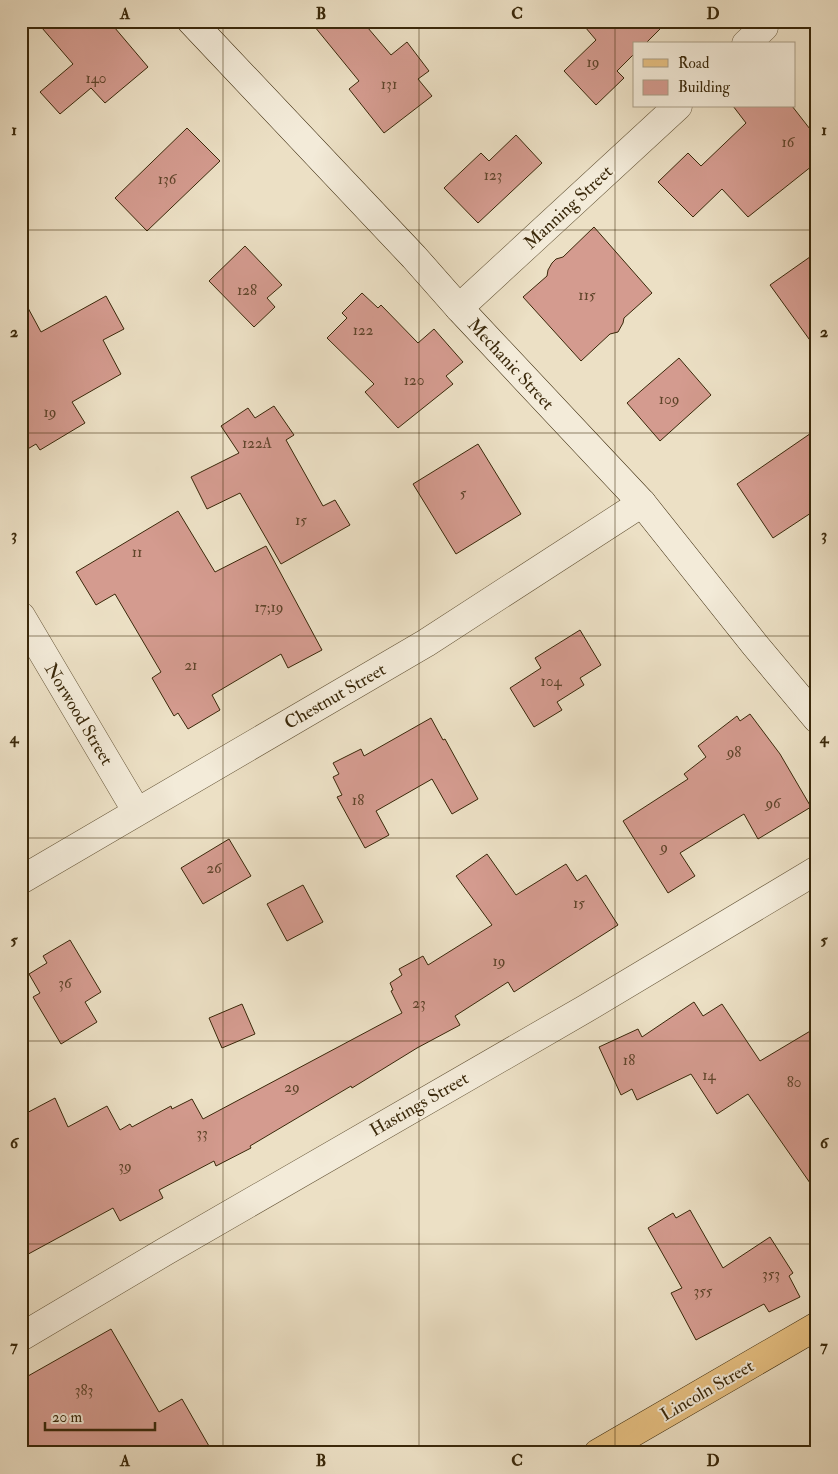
<svg xmlns="http://www.w3.org/2000/svg" width="838" height="1474" font-family="'IM FELL Double Pica',serif">
<rect width="100%" height="100%" fill="#ece0c5"/>
<filter id="stains"><feTurbulence type="fractalNoise" baseFrequency=".004" numOctaves="4"/><feColorMatrix values="0 0 0 0 .2 0 0 0 0 .09 0 0 0 0 .02 0 0 0 .5 -.17"/></filter>
<radialGradient id="worn" r=".72"><stop offset=".6" stop-color="#630" stop-opacity="0"/><stop offset="1" stop-color="#630" stop-opacity=".3"/></radialGradient>
<path fill="#d49b8f" stroke="#3a280a" d="M36,21h73l39,46 -43,36 -14,-15 -31,26 -20,-22 33,-28z
M310,21h52l29,34 16,-13 22,29 -11,8 14,17 -48,37 -35,-44 10,-8z
M580,21h88l-23,23h-11v10l-17,17 7,7 -28,27 -32,-34 32,-31z
M733,106h59l25,32v24l-69,55 -26,-28 -29,28 -35,-35 30,-29 13,13 45,-43z
M187,128l33,33 -73,70 -32,-33z
M516,135l26,28 -64,60 -34,-35 37,-35 8,8z
M594,227l58,66 -28,25 -1,5 -5,9 -8,2 -29,27 -58,-64 24,-21 1,-6 4,-7 4,-4 7,-2z
M245,246l37,39 -15,13 8,9 -21,20 -45,-46z
M817,252v98l-47,-65z
M362,293l16,15 3,-3 37,38 16,-14 29,33 -17,14 7,8 -55,44 -33,-36 9,-8 -47,-46 20,-20 -5,-5z
M21,295l20,37 65,-36 18,33 -21,11 18,34 -49,28 13,21 -45,27 -4,-6 -15,9z
M679,358l32,37 -51,46 -33,-38z
M274,406l20,29 -8,5 37,66 12,-6 15,25 -69,39 -41,-71 -33,16 -16,-32 48,-24 -18,-27 27,-18 7,10z
M817,429v80l-44,29 -36,-54z
M478,444l43,70 -65,40 -43,-70z
M178,511l37,61 51,-26 56,104 -34,18 -7,-14 -69,41 8,15 -32,19 -10,-16 -4,3 -22,-38 9,-6 -46,-78 -19,11 -20,-33z
M580,630l21,35 -21,13 4,7 -27,17 5,8 -28,17 -24,-39 31,-20 -6,-10z
M750,714l30,40 31,53 -53,32 -14,-25 -64,39 15,23 -27,17 -45,-72 65,-42 -4,-5 22,-17 -8,-11 39,-30 3,5z
M431,718l12,22 2,-1 33,60 -26,15 -20,-35 -56,32 13,24 -24,13 -28,-51 5,-2 -9,-18 6,-3 -6,-11 28,-14 3,7z
M229,839l22,37 -48,28 -22,-36z
M487,854l29,41 50,-31 11,17 9,-6 32,50 -104,67 -6,-10 -53,34 5,9 -43,23 -65,40 -1,-2 -101,60 1,2 -35,18 -2,-5 -55,29 4,8 -43,23 -7,-13 -92,50v-142l34,-18 13,29 39,-21 13,24 10,-6 2,3 39,-21 1,3 20,-10 11,20 199,-106 -11,-22 2,-1 -3,-7 12,-8 -3,-6 24,-13 5,9 64,-40 -36,-49z
M303,885l20,37 -36,19 -20,-37z
M70,940l31,52 -16,10 12,20 -36,22 -28,-47 7,-4 -11,-19 18,-11 -4,-7z
M694,1002l9,14 19,-12 38,57 57,-34v166l-69,-99 -31,20 -26,-40 -54,26 -5,-11 -11,6 -22,-48 39,-18 4,8z
M242,1004l13,30 -33,14 -13,-30z
M690,1210l33,58 47,-31 23,36 -4,3 11,21 -31,15 -5,-8 -68,36 -25,-47 11,-5 -34,-60 25,-15 3,5z
M111,1329l48,83 23,-13 31,54h-192v-73z"/>
<g fill="none" stroke-linecap="round" stroke-linejoin="round">
<g stroke="#665639" stroke-width="29">
<path id="street" d="M746,44l18,-17
M459,308l219,-202
M21,616l116,196
M21,880l405,-237 216,-140
M21,1337l145,-86 419,-242 232,-139"/>
</g>
<g stroke="#3a280a" stroke-width="29">
<path id="secondary" d="M191,21l223,236 45,51 183,195 113,142 62,74"/>
</g>
<g stroke="#3a280a" stroke-width="29">
<path id="primary" d="M598,1453l219,-127"/>
</g>
<use href="#street" stroke="#f3ebd9" stroke-width="28"/>
<use href="#secondary" stroke="#f3ebd9" stroke-width="28"/>
<use href="#primary" stroke="#e6c082" stroke-width="28"/>
</g>
<path fill="none" stroke="#3a280a" stroke-width="1" stroke-opacity="0.55" d="M223,21v1432M419,21v1432M615,21v1432M21,230h796M21,433h796M21,636h796M21,838h796M21,1041h796M21,1244h796"/>
<g text-anchor="middle" stroke-width="4" stroke-linejoin="round" paint-order="stroke">
<g font-size="15" fill="#60452b">
<text x="593" y="67">19</text>
<text x="96" y="83">140</text>
<text x="389" y="89">131</text>
<text x="788" y="147">16</text>
<text x="493" y="180">123</text>
<text x="167" y="184">136</text>
<text x="247" y="295">128</text>
<text x="587" y="300">115</text>
<text x="363" y="335">122</text>
<text x="414" y="385">120</text>
<text x="669" y="404">109</text>
<text x="50" y="417">19</text>
<text x="257" y="448">122A</text>
<text x="463" y="498">5</text>
<text x="301" y="525">15</text>
<text x="137" y="557">11</text>
<text x="269" y="612">17;19</text>
<text x="191" y="670">21</text>
<text x="551" y="686">104</text>
<text x="734" y="757">98</text>
<text x="358" y="805">18</text>
<text x="773" y="808">96</text>
<text x="664" y="852">9</text>
<text x="214" y="873">26</text>
<text x="579" y="908">15</text>
<text x="499" y="966">19</text>
<text x="65" y="988">36</text>
<text x="419" y="1008">23</text>
<text x="629" y="1065">18</text>
<text x="709" y="1080">14</text>
<text x="794" y="1087">80</text>
<text x="292" y="1092">29</text>
<text x="202" y="1138">33</text>
<text x="125" y="1171">39</text>
<text x="771" y="1279">353</text>
<text x="703" y="1296">355</text>
<text x="84" y="1395">383</text>
</g>
<g font-size="18" fill="#3a280a" stroke="#f3ebd9">
<text transform="translate(568 207) rotate(-43)" y="6">Manning Street</text>
<text transform="translate(511 364) rotate(47)" y="6">Mechanic Street</text>
<text transform="translate(335 696) rotate(-30)" y="6">Chestnut Street</text>
<text transform="translate(79 714) rotate(59)" y="6">Norwood Street</text>
<text transform="translate(419 1104) rotate(-30)" y="6">Hastings Street</text>
<text transform="translate(707 1390) rotate(-30)" y="6">Lincoln Street</text>
</g>
</g>
<rect width="838" height="1474" fill="none" stroke="#ece0c5" stroke-width="55"/>
<rect x="633" y="42" width="162" height="65" fill="#f3ebd9" stroke="#a99d86"/>
<rect x="643" y="59" width="25" height="8" fill="#e6c082" stroke="#a99d86"/>
<text x="678" y="68" font-size="15" fill="#3a280a">Road</text>
<rect x="643" y="80" width="25" height="15" fill="#d49b8f" stroke="#a99d86"/>
<text x="678" y="92" font-size="15" fill="#3a280a">Building</text>
<path d="M45 1422v8h110v-8" fill="none" stroke="#3a280a" stroke-width="2.5"/>
<text x="52" y="1422" font-size="15" fill="#3a280a" stroke="#f3ebd9" stroke-width="4" paint-order="stroke">20 m</text>
<rect x="28" y="28" width="782" height="1418" fill="none" stroke="#3a280a" stroke-width="2"/>
<g font-size="16" text-anchor="middle" font-weight="bold" fill="#3a280a">
<text x="125" y="19">A</text>
<text x="321" y="19">B</text>
<text x="517" y="19">C</text>
<text x="713" y="19">D</text>
<text x="14" y="135">1</text>
<text x="824" y="135">1</text>
<text x="14" y="337">2</text>
<text x="824" y="337">2</text>
<text x="14" y="540">3</text>
<text x="824" y="540">3</text>
<text x="14" y="743">4</text>
<text x="824" y="743">4</text>
<text x="14" y="945">5</text>
<text x="824" y="945">5</text>
<text x="14" y="1148">6</text>
<text x="824" y="1148">6</text>
<text x="14" y="1351">7</text>
<text x="824" y="1351">7</text>
<text x="125" y="1466">A</text>
<text x="321" y="1466">B</text>
<text x="517" y="1466">C</text>
<text x="713" y="1466">D</text>
</g>
<rect width="100%" height="100%" filter="url(#stains)"/>
<rect width="100%" height="100%" fill="url(#worn)"/>
</svg>
